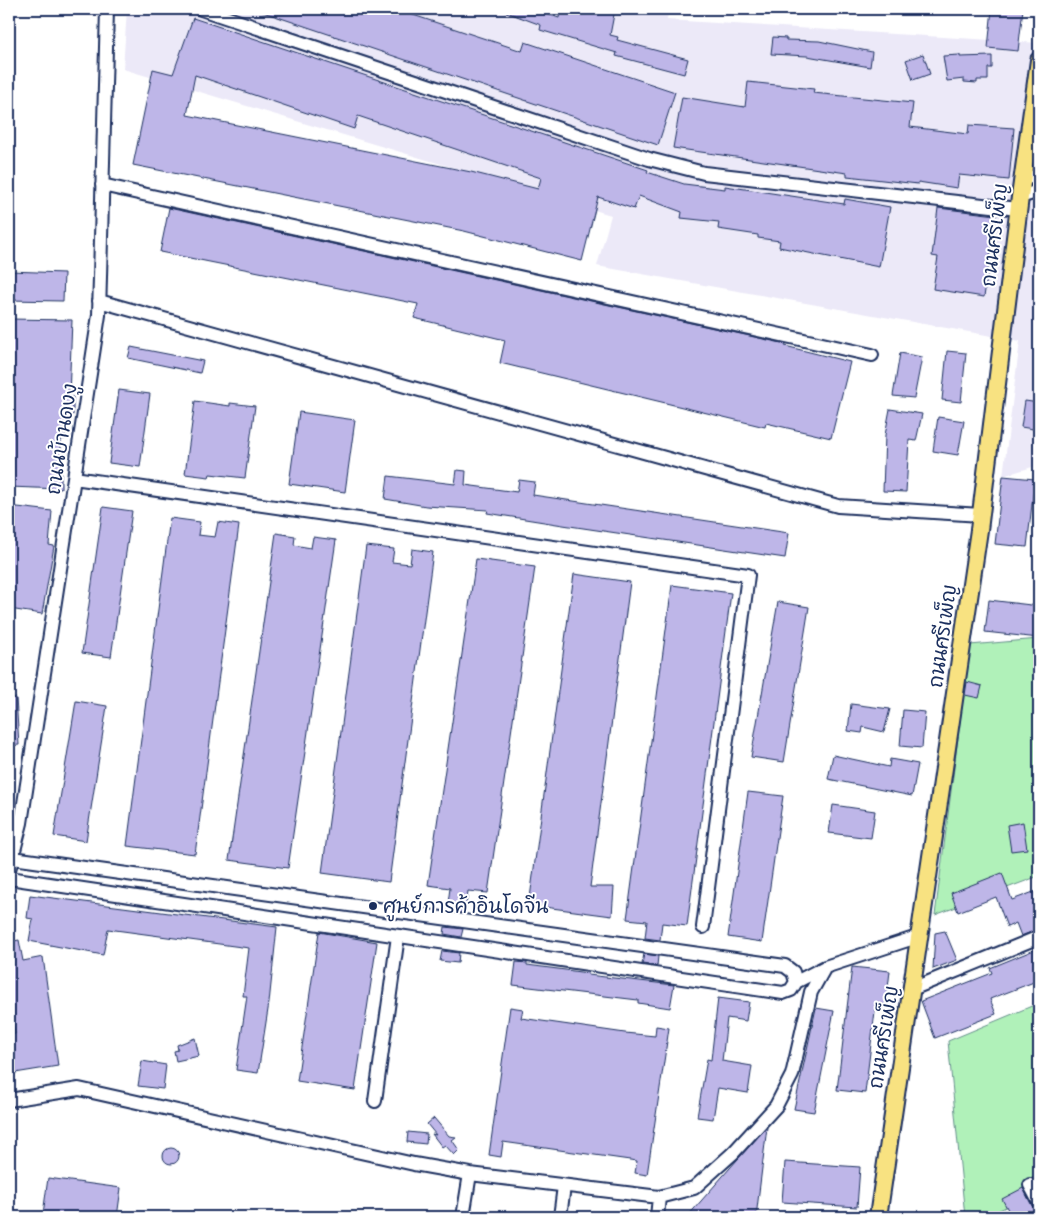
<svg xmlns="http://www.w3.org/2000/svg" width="1048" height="1226" font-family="'Indie Flower','Playpen Sans Thai',sans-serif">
<rect width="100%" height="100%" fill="#fff"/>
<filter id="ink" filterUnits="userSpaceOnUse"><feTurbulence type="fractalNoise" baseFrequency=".02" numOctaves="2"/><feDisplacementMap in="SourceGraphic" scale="10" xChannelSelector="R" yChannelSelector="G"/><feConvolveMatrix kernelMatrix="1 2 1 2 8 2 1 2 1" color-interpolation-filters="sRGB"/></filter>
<g filter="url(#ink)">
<path fill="#ece9f8" d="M127,9h541l-1,11 372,23v140l-4,25 4,-1v258l-36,11 17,-135 -423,-75 14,-51 -488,-146z"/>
<path fill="#b0f1b9" stroke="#66908c" d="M1039,639v166c-10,22 -3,22 0,42 2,10 0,20 0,29l-104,39 35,-270z
M1039,1003v188l-54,26h-20l-17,-176z"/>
<path fill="#beb6e8" stroke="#1b2f5e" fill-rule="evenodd" d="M254,9h141l127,42 3,-9 150,50 -17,53z
M498,9h34l27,9 1,-9h55l-5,26 8,2 -1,3 71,19 -4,15 -68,-18 1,-3 -77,-23 1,-5z
M992,9h31l-5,42 -30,-3z
M193,18l455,152 -1,2 37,12 41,5v-3l119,18 1,-5 45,8 -11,60 -100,-20 1,-6 -22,-3v-3l-40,-6 1,-7 -38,-4 1,-6 -43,-16 -5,13 -36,-12 -16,64 -118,-30 -331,-66 20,-96 20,5zM195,75l159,54 4,-13 183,62 -3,11 -67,-17 -284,-57z
M773,37l13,1v2l33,1 53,11 -2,15 -63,-11 -36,-2z
M923,54l7,20 -17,6 -7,-20z
M960,55v2l32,-1v12h-4v12h-11v3l-13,-1v-3l-17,2 -4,-25z
M748,82l66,7 -1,4 100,10 -3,24 58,7 1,-9 45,3 -5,52 -50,-5 -2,13 -39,-6v2l-71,-8v-3l-174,-25 9,-51 63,10z
M169,208l617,136 -1,2 65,16 -19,76 -65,-15 -1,4 -265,-64 5,-23 -91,-22 4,-14 -258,-52z
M938,208l58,7 -12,82 -51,-8 5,-32 -6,-1z
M9,271l55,2 -1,28 -54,-1z
M9,319l63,1 -3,77h4v18h-7l-1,24h-4v50l-52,-2z
M131,347l72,14 -3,12 -72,-15z
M947,351l19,2 -5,49 -19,-2z
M900,353l22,4 -8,41 -21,-2z
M119,390l31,4 -10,73 -31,-4z
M195,401l35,5v-3l25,3 -10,72 -35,-4 -1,3 -24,-3z
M1025,401l14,2v27l-18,-3z
M890,409l32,5 -6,27 -7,-1 -3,52 -23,-1 2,-56z
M299,412l56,8 -10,72 -56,-8z
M938,417l26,4 -6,34 -25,-4z
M457,470l9,1 -1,14 52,7 2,-12 16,2 -2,13 256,38 -4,25 -222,-33 -76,-12 1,-3 -62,-4 -41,-7 3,-23 67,8z
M1003,476l32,3 -8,68 -32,-3z
M9,506l43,5 -3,34 5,1 -12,68 -33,-5z
M103,507l29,4 -21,146 -29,-4z
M170,518l30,4 -2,13 17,2 3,-15 21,3 -44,329 -68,-8z
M276,533l19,3 -1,9 17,3 2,-11 23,3 -48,328 -59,-8z
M366,546l28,3 -2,13 18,2 2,-15 21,3 -44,330 -67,-9z
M476,559l59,8 -47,326 -20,-2 -3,22 -18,-2 3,-23 -22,-3z
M574,574l56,8 -40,305h24l-2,29 -83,-11z
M672,585l59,8 -44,333 -25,-3 -2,17 -15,-2 2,-17 -20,-2z
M989,600l50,6v32l-54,-6z
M778,602l31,5 -25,155 -33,-5z
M967,682l15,4 -3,12 -14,-3z
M9,698h7l3,47 -10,1z
M76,701l31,5 -21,135 -32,-5z
M851,704l39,5 -6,23 -21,-5 -1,6 -14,-2z
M903,710l22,2 -3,36 -22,-2z
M833,755l56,12 1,-8 28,5 -6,32 -84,-17z
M748,792l35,4 -21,146 -34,-5z
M833,805l42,6 -4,27 -42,-5z
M1023,822l4,27 -16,2 -4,-26z
M1002,873l10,27 27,-10v39l-18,7 -5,-13 -9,4 -11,-30 -38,15 -7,-19z
M30,895l247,32 -8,76 -11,70 -22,-3 11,-74h-4l6,-48 -141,-19 -5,26 -74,-14 4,-22 -6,-1z
M445,927l18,2 -2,8 -17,-3z
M945,931l12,29 -24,9 2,-36z
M319,932l58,10 -22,148 -58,-9z
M19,940l4,21 20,-4 15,109 -49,8v-39l6,-1 -6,-38v-54z
M1039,948v32l-49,19 6,15 -61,24 -14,-37 71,-28 -2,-5z
M442,951l17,2 -1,10 -18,-2z
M644,954l14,2 -1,10 -15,-2z
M516,962l11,1v2l61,8v2l86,10 -4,23 -32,-5v-3l-125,-15z
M852,967l38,4 -4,34 -10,-2 -11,90 -28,-3z
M718,998l31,4 -3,19 -19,-3 -5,43 30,5 -4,27 -30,-5 -5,31 -16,-2 10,-58 4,1z
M510,1007l13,2 -2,9 104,15 30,3 1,-10 13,2 -22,147 -12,-2 2,-12 -134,-19 -2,15 -12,-2z
M816,1008l18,3 -20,101 -20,-3z
M195,1038l4,18 -23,5 -2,-10 4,-1 -1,-5z
M142,1061l24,4 -3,24 -25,-3z
M434,1118l15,18 7,1 -4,3 7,10 -5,5 -9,-10 -3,2 -10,-13 4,1 -9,-11z
M767,1127l-11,90h-69l50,-57z
M408,1132l19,2 -1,10 -19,-2z
M163 1156a8 8 0 1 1 16 0a8 8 0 1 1-16 0Z
M785,1162l75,5 -3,40 -75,-5z
M48,1178l73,10 -4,29h-52l-22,-3z
M1023,1188l9,18 5,4 2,7h-27l-10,-18z"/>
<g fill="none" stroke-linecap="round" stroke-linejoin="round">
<g stroke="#1b2f5e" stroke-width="16">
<path id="minor" d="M201,9l448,150 55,14 314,36
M1023,179l16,-4
M102,185l770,170
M1020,197l19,-6
M99,301l739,205 143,9
M74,478l674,97 -45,352
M9,870l12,-47 78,-508 8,-306
M9,878l774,115 8,-3 5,-8 -3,-10 -8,-6 -772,-108
M796,982l29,-15
M912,989l127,-52
M9,1100l70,-11 335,75 56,10 189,23 35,-9 39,-35 43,-47 16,-31 19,-83 14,-25 95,-31
M375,1101l23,-165
M1030,1185l9,17
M463,1217l7,-43
M560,1217l4,-31
M657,1217l2,-20"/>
</g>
<g stroke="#1b2f5e" stroke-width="20">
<path id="major" d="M878,1217l101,-687 41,-333 19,-137"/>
</g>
<use href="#minor" stroke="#fff" stroke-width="12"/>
<use href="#major" stroke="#f8e281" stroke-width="16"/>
</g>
</g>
<circle fill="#1b2f5e" stroke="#fff" stroke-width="2" cx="373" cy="906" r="5"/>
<g text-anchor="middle" stroke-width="4" stroke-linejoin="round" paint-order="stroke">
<g font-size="20" fill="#1b2f5e" stroke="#fff">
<text transform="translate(994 235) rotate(-83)" y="7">ถนนศรีเพ็ญ</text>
<text transform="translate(61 439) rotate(-81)" y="7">ถนนบ้านดงงู</text>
<text transform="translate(942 636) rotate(-82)" y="7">ถนนศรีเพ็ญ</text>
<text transform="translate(883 1037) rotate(-81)" y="7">ถนนศรีเพ็ญ</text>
</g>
<g font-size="20" fill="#1b2f5e" stroke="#fff" text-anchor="start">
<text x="383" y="913">ศูนย์การค้าอินโดจีน</text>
</g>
</g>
<rect width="1048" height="1226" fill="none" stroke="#fff" stroke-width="30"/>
<rect x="15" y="15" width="1018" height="1196" fill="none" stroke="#1b2f5e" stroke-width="2" filter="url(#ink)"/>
</svg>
